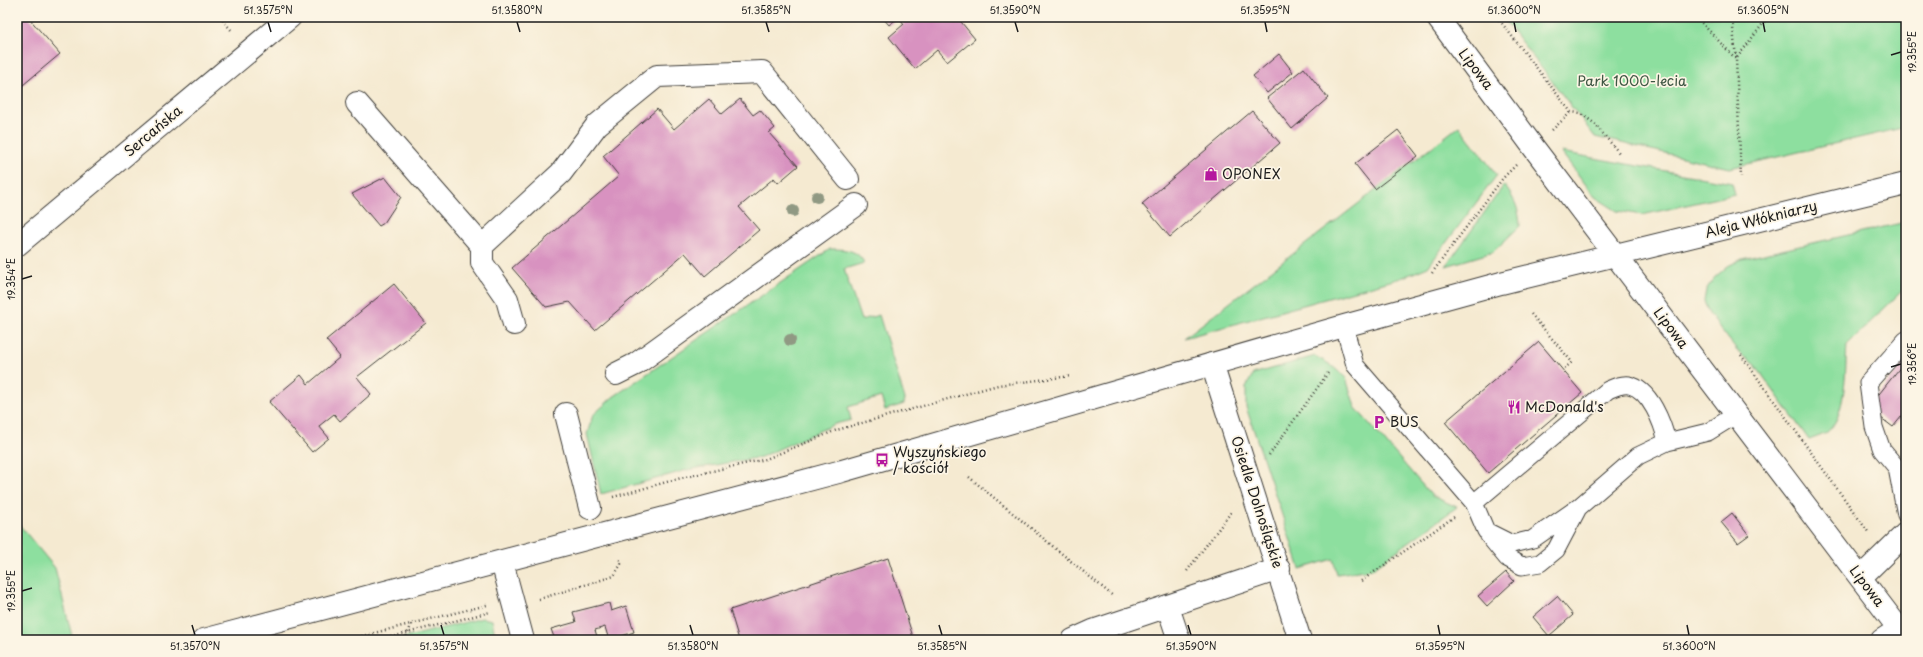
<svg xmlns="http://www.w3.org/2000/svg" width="1923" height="657" font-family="'Playpen Sans',sans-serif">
<rect width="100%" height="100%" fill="#fcf5e5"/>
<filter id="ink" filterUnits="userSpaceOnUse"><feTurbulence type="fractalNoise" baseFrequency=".025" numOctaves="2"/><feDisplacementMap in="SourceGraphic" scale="8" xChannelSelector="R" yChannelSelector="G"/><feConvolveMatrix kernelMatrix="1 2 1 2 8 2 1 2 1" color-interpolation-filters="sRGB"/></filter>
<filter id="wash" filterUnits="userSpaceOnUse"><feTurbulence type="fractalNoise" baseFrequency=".012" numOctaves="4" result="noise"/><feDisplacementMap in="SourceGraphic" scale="16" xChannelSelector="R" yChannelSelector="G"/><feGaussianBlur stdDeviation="0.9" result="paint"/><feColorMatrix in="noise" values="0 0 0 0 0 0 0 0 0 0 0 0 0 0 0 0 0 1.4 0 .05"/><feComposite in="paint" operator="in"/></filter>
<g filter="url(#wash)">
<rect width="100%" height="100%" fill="#f5ead1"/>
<path fill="#8ddf9f" stroke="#547e5e" d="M1502,17h404v110l-176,41 -135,-31z
M1459,126l38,49 -69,92 -27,11 -217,60z
M1561,152l171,31 3,11 -93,21 -25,-4 -22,-14z
M1504,185c11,14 15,24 16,41l-27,26 -47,14z
M1906,222v65l-59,58c-2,24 0,72 -21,88 -5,3 -12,5 -17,7l-54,-75 -14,-10 -32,-41 -5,-13 2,-11 8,-12 14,-12 14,-7z
M830,249c13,0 28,0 34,14l-20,6 17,51 18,-5 26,84 -1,5 -19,6 -4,-13 -33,10 3,13 -16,4 -74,33 -74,13 -86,24 -14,-60 6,-19 20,-18z
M1315,356l16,9 15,13 9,29 77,89 25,11 -85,62 -35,5 -4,-15 -33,10 -54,-162v-20l7,-13z
M17,522l38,46 18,72h-56z
M482,618l10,2 4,20h-100z"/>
<g id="blocks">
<path fill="#d892c0" d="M17,17h11l32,37 -43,36z
M882,17h75l18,22 -28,23 -10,-12 -22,19 -26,-32 15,-13 -5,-7 -10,8z
M1279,54l14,18 -26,21 -14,-17z
M1304,68l24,30 -36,31 -25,-31z
M709,99l13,15 18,-15 13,16 7,-5 15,18 -6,5 29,33 -20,17 -4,-5 -35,29 20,23 -54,46 -20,-23 -90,77 -25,-28 -24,5 -34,-39 107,-92 -16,-20 54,-47 17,20z
M1252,111l28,32 -110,94 -28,-33z
M1398,130l20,26 -43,33 -20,-25z
M385,177l16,20 -17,26 -5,3 -27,-32z
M394,284l32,39 -69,54 14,17 -31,27 -6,-7 -15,12 10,12 -17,14 -43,-50 32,-27 7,9 32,-27 -14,-17z
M1539,342l43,51 -94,80 -43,-51z
M1906,360v51l-13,16 -25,-19z
M1732,513l17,22 -11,8 -17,-21z
M888,558l26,82h-175l-9,-30z
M1506,572l8,9 -27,25 -9,-10z
M1557,596l16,19 -24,21 -16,-19z
M609,603l2,8 15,-5 8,26 -25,8 -4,-13 -10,3 3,10h-43l-4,-11 25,-7 -3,-10z"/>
</g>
</g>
<g filter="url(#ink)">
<use href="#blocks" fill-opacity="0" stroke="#3d3b37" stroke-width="1"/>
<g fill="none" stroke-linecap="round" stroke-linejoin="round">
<g stroke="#3d3b37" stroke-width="19">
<path id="lane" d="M1344,326l11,39 119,138
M1906,340l-38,43 6,44 8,23 15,18 9,47
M1667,442c-4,-18 -17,-53 -38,-57 -7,-1 -14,2 -21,5l-134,113 12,28 26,13 21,-5 46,-32 59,-51 29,-14 41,-10 29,-18
M1489,536l18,22 15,8 18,-3 16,-13 21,-40"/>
</g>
<g stroke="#3d3b37" stroke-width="24">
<path id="street" d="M357,103l125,143v17l25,36 7,25
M17,245l273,-228
M482,246l79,-73 36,-48 60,-49 105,-4 86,107
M1212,364l88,276
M616,374l20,-10 220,-159
M566,414l24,94
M502,562l21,78
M1861,577l45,-44
M1168,607l11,33
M1073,640l20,-9 186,-62
M1882,640l17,-11"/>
</g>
<g stroke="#3d3b37" stroke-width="24">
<path id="secondary" d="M1437,17l97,131 372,490
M204,640l638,-169 502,-145 157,-43 405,-99"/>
</g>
<path stroke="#3d3b37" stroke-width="2.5" stroke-dasharray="1 3" stroke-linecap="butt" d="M220,17l12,14
M1497,17l74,95 9,1 14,10 26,31
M1696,17l40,42 32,-42
M1732,17l4,42 5,118
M1552,130l19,-18
M1432,273l71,-95 13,-13
M1531,314l41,48 -9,8
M1741,355l128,178
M1269,455l59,-82
M969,477l144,119
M613,497l68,-19 85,-19 71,-29 161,-45 73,-9
M1187,571l45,-60
M1901,574l5,6
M1361,581l93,-64
M539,599l75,-23 7,-12 -2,-7
M346,640l141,-35
M379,640l111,-28
M405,640l7,-17"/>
<use href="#lane" stroke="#fff" stroke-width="17"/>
<use href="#street" stroke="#fff" stroke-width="22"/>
<use href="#secondary" stroke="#fff" stroke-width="22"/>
</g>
<g fill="#909983">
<circle cx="817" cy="197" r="6"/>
<circle cx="793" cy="211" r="6"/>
<circle cx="790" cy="340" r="6"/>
</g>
</g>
<path fill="none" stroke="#1c1c1c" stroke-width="1.5" d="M268,22l3,10M517,22l3,10M766,22l3,10M1015,22l3,10M1265,22l2,10M1514,22l2,10M1763,22l2,10M1891,55l10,-3M22,279l10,-3M1891,367l10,-3M22,591l10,-3M192,625l3,10M441,625l3,10M690,625l3,10M939,625l3,10M1188,625l3,10M1438,625l2,10M1687,625l2,10"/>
<defs>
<g id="shop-bare" transform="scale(1.08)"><path d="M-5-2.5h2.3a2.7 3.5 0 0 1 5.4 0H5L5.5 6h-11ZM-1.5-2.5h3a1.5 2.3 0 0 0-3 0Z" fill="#b5179e" stroke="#fcf5e5" stroke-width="2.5" paint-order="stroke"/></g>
<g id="restaurant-bare" transform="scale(1.08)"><path d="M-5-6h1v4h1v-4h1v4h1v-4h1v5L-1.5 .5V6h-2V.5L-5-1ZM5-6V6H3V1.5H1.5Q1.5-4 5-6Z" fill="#b5179e" stroke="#fcf5e5" stroke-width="2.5" paint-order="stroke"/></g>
<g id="parking-bare" transform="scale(1.08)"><path d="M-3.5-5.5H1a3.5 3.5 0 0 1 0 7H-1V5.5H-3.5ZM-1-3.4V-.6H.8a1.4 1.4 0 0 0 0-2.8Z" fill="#b5179e" stroke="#fcf5e5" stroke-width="2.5" paint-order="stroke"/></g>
<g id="bus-bare" transform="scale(1.08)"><path d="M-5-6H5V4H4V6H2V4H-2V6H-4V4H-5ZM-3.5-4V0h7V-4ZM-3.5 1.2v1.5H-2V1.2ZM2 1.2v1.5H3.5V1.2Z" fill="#b5179e" stroke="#fcf5e5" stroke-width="2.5" paint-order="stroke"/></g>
</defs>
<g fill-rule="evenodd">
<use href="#shop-bare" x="1211" y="174"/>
<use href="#restaurant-bare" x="1514" y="407"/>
<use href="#parking-bare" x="1379" y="422"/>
<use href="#bus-bare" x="882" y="460"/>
</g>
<g text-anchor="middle" stroke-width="3.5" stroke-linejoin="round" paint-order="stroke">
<g font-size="14" fill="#1c1c1c" stroke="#fcf5e5">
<text transform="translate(1476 69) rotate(53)" y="5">Lipowa</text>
<text transform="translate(153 131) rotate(-40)" y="5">Sercańska</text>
<text transform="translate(1761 219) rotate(-14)" y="5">Aleja Włókniarzy</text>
<text transform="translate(1671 328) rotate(53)" y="5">Lipowa</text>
<text transform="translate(1257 502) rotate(72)" y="5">Osiedle Dolnośląskie</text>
<text transform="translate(1867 586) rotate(53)" y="5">Lipowa</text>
</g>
<g font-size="14" fill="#3e5643" stroke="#fcf5e5">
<text x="1632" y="86">Park 1000-lecia</text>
</g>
<g font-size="14" fill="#1c1c1c" stroke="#fcf5e5" text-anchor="start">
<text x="1222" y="179">OPONEX</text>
<text x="1525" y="412">McDonald's</text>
<text x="1390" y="427">BUS</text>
<text x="893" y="457">Wyszyńskiego<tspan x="893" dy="16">/ kościół</tspan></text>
</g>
</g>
<rect width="1923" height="657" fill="none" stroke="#fcf5e5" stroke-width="44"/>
<rect x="22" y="22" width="1879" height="613" fill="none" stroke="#1c1c1c" stroke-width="1.5"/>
<g font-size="10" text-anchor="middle" fill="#1c1c1c">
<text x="268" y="14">51.3575°N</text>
<text x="517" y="14">51.3580°N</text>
<text x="766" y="14">51.3585°N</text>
<text x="1015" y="14">51.3590°N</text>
<text x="1265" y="14">51.3595°N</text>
<text x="1514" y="14">51.3600°N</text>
<text x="1763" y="14">51.3605°N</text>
<text transform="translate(1912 52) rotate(-90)" y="4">19.355°E</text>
<text transform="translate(11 279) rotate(-90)" y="4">19.354°E</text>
<text transform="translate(1912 364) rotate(-90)" y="4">19.356°E</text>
<text transform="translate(11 591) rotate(-90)" y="4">19.355°E</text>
<text x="195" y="650">51.3570°N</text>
<text x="444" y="650">51.3575°N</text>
<text x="693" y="650">51.3580°N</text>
<text x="942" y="650">51.3585°N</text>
<text x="1191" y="650">51.3590°N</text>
<text x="1440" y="650">51.3595°N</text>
<text x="1689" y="650">51.3600°N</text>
</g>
</svg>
